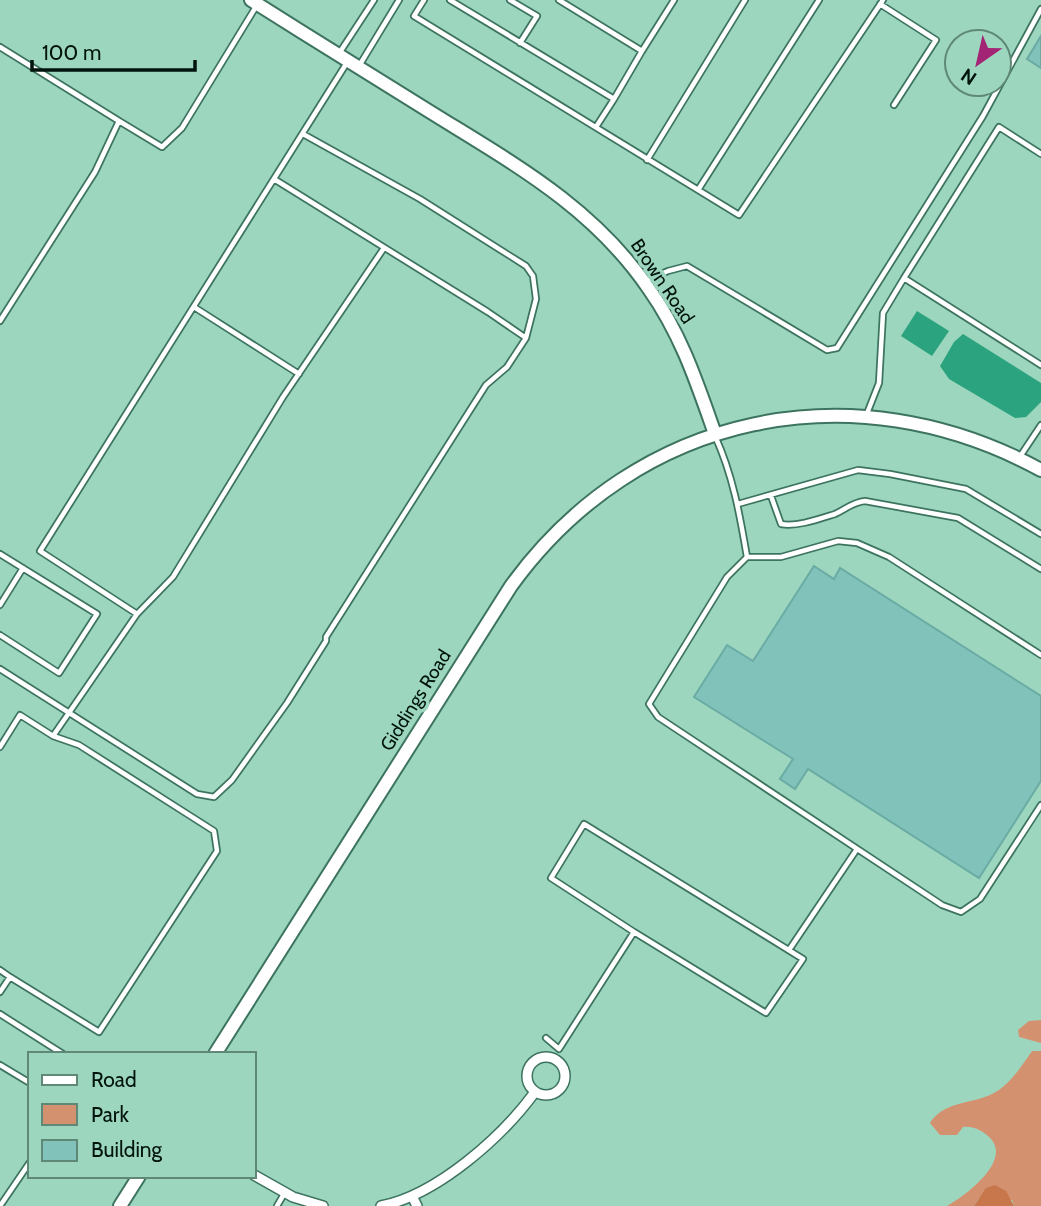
<svg xmlns="http://www.w3.org/2000/svg" width="1041" height="1206" font-family="Cabin,sans-serif">
<rect width="100%" height="100%" fill="#9dd6be"/>
<path fill="#d49170" d="M1041,1020v23l-22,-6 -1,-7 11,-9z
M1032,1051h9v155h-27l-2,-6 -33,-2 -5,8h-27c19,-11 68,-47 41,-70 -7,-6 -15,-10 -25,-9l-6,8h-17l-10,-12c13,-21 39,-19 60,-28 18,-8 31,-28 42,-44z"/>
<path fill="#c8764b" d="M995,1185l11,6 8,15h-40l12,-18z"/>
<path fill="#2ba37e" d="M917,311l32,20 -17,25 -31,-20z
M963,334l78,49v19l-15,15 -11,1 -66,-39 -9,-13 14,-24z"/>
<path fill="#81c2bb" stroke="#6aaba4" stroke-width="2" d="M1041,36v32l-14,-9z
M814,566l20,13 6,-11 201,128v85l-62,97 -171,-109 -13,20 -15,-10 13,-20 -99,-62 33,-52 26,16z"/>
<g fill="none" stroke-linecap="round" stroke-linejoin="round">
<g stroke="#3d7460" stroke-width="8">
<path id="lane" d="M424,0l-10,16 325,199 144,-215
M450,0l164,99 -18,28
M510,0l27,16 -17,27
M559,0l83,51 -28,48
M880,4l56,36 -42,65
M0,47l119,74 -24,51 -95,149
M642,51l32,-51
M340,52l34,-52
M359,66l40,-66
M119,121l43,26 20,-19 75,-123
M647,160l98,-160
M274,179l214,133 38,26
M698,190l121,-190
M904,278l95,-151 42,27
M645,281l23,-10 19,-5 140,84 10,-2 146,-232 58,-107
M194,307l105,67
M866,416l13,-33 4,-70 21,-35 137,87
M715,436c18,39 25,80 32,121
M1019,458l22,-33
M771,496l10,28c16,3 38,-5 54,-10 11,-5 18,-12 30,-13l93,17 83,51
M738,504l120,-34 32,4 76,15 75,45
M0,554l97,60 -38,59 -59,-38
M0,605l23,-37
M137,614l-97,-63 308,-490
M1041,655l-152,-98 -32,-14 -19,-2 -57,16h-34l-20,20 -78,127 9,13 284,188 19,7 19,-13 61,-94
M0,669l197,125 17,3 18,-17 55,-77 39,-62v-4l160,-252 21,-18 19,-29 10,-39 -3,-23 -7,-10 -106,-67 -117,-65
M0,747l20,-32 33,21 84,-122 36,-37 110,-180 101,-149
M789,950l68,-101
M0,970l10,7 -10,15
M10,977l89,55 118,-181 -3,-20 -135,-86 -26,-9
M0,1014l63,40
M546,1038l13,11 75,-117 -83,-54 33,-54 219,135 -37,54 -132,-81
M0,1065l30,18
M0,1206l30,-44
M277,1206l7,-12"/>
</g>
<g stroke="#3d7460" stroke-width="12">
<path id="street" d="M527 1076a19 19 0 1 1 38 0a19 19 0 1 1-38 0Z
M254,1175l39,22 30,9
M412,1196l5,10
M381,1206c56,-11 121,-69 154,-114"/>
</g>
<g stroke="#3d7460" stroke-width="16">
<path id="secondary" d="M251,0c60,38 120,75 181,113 82,51 161,94 217,176 32,45 48,94 66,145
M215,1054l296,-468c126,-174 343,-218 530,-116
M120,1206l19,-30"/>
</g>
<use href="#lane" stroke="#fff" stroke-width="4.5"/>
<use href="#street" stroke="#fff" stroke-width="9"/>
<use href="#secondary" stroke="#fff" stroke-width="12"/>
</g>
<g text-anchor="middle" stroke-width="7" stroke-linejoin="round" paint-order="stroke">
<g font-size="19" fill="#01140d" stroke="#9dd6be">
<text transform="translate(663 281) rotate(56)" y="7">Brown Road</text>
<text transform="translate(415 700) rotate(-58)" y="7">Giddings Road</text>
</g>
</g>
<rect x="28" y="1052" width="228" height="126" fill="#9dd6be" stroke="#5f8877" stroke-width="2"/>
<rect x="42" y="1075" width="35" height="10" fill="#ffffff" stroke="#5f8877" stroke-width="2"/>
<text x="91" y="1087" font-size="21" fill="#01140d">Road</text>
<rect x="42" y="1104" width="35" height="21" fill="#d49170" stroke="#5f8877" stroke-width="2"/>
<text x="91" y="1122" font-size="21" fill="#01140d">Park</text>
<rect x="42" y="1140" width="35" height="21" fill="#81c2bb" stroke="#5f8877" stroke-width="2"/>
<text x="91" y="1157" font-size="21" fill="#01140d">Building</text>
<g transform="translate(978 63) rotate(214)"><circle r="33" fill="#9dd6be" stroke="#5f8877" stroke-width="2"/>
<path d="M0-5L12 26L0 18L-12 26Z" fill="#a32374"/>
<text y="-10" font-size="19" font-weight="bold" text-anchor="middle" fill="#01140d">N</text>
</g>
<path d="M32 60v10h163v-10" fill="none" stroke="#01140d" stroke-width="3.5"/>
<text x="42" y="60" font-size="21" fill="#01140d" stroke="#9dd6be" stroke-width="5" paint-order="stroke">100 m</text>
</svg>
